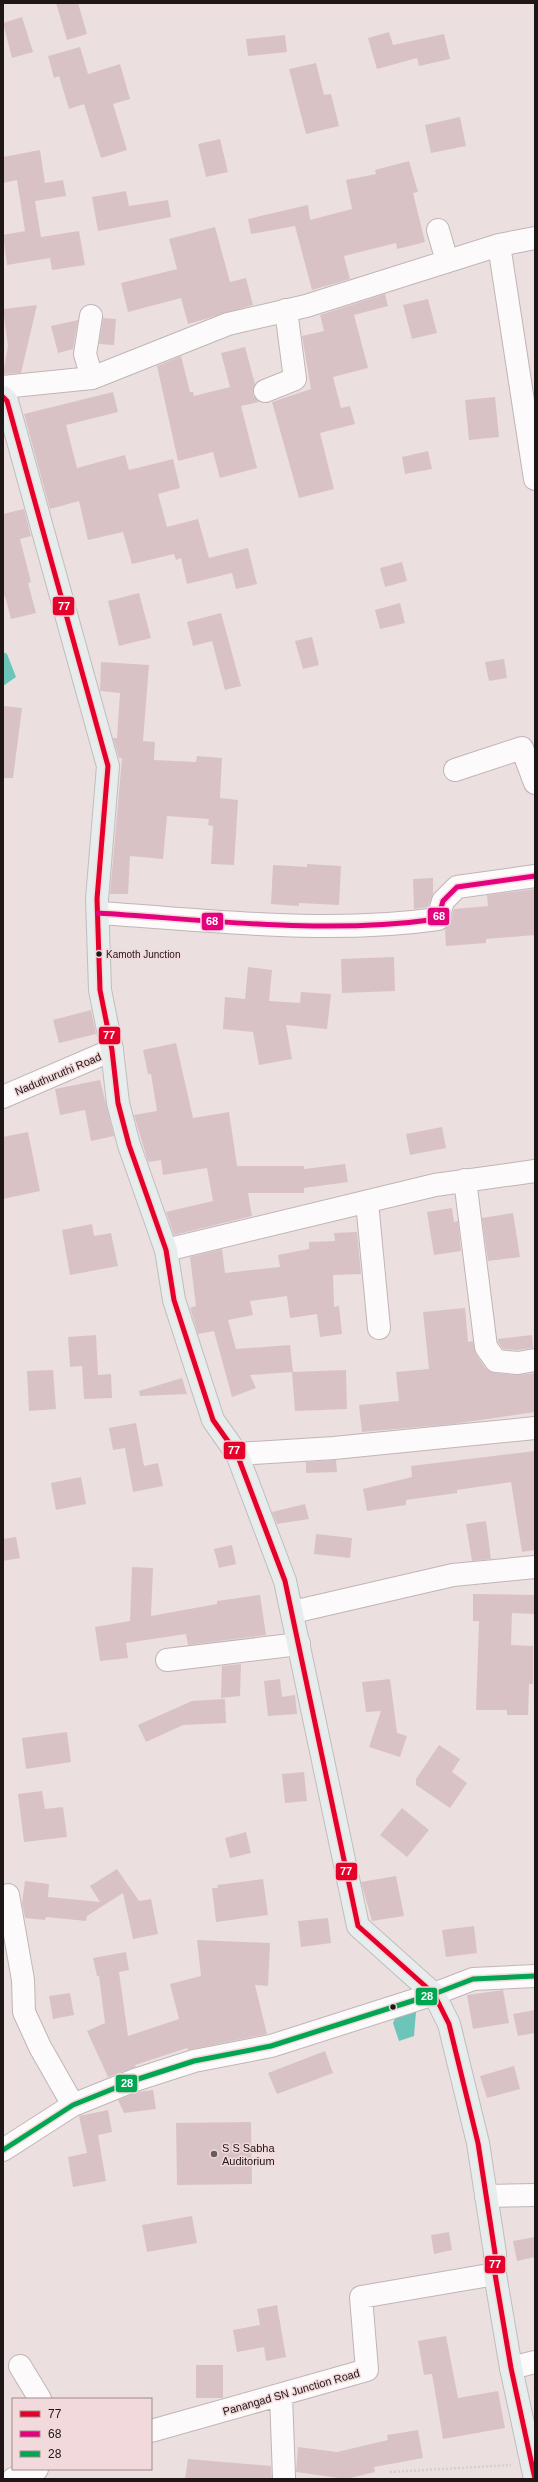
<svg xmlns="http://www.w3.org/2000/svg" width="538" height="2482" font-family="Helvetica,sans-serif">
<rect width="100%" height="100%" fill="#ecdfe0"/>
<path fill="#6dc4b8" d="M3,652l4,2 9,23 -13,9z
M399,2009l17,3 -2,24 -15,5 -6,-18z"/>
<path fill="#d9c2c5" d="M56,3h22l9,31 -20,6z
M22,17l11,35 -21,6 -9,-35z
M389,32l4,13 51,-11 6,25 -31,7 -2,-8 -40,11 -9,-31z
M285,35l2,17 -39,4 -2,-17z
M80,47l8,27 32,-10 10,35 -17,5 14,46 -26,8 -17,-54 -15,5 -10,-33 -5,2 -6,-22z
M316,63l8,32 7,-1 8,32 -33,8 -17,-65z
M460,117l6,29 -35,7 -6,-28z
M220,139l8,33 -22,5 -8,-33z
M40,150l5,33 18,-3 3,16 -31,5 6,36 38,-6 6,34 -33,5 -2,-12 -43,7 -4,-30 22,-4 -8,-51 -14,3v-26z
M409,161l9,31 -5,1 12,49 -28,7 -1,-6 -52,13 6,23 -38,11 -17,-64 -44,8 -3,-15 60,-14 2,15 42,-11 -6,-29 30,-6 -1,-4z
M126,191l3,15 39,-6 3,17 -73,14 -6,-34z
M215,227l15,55 16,-4 7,27 -65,19 -7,-26 -53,14 -7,-29 56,-14 -8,-30z
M385,294l3,12 -34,9 14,53 -35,9 8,31 9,-2 5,18 -35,9 14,56 -35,9 -27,-96 39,-13 -9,-53 22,-5 -4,-16z
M428,299l9,34 -25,6 -9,-34z
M37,305l-16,68 -18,1 5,-28 -5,-37z
M103,318l13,1 -2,26 -15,-1z
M78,320l-5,29 -15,4 -7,-27z
M245,347l10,37 -2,11 6,7 -18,4 16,62 -37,10 -7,-26 -35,9 -21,-95 24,-10 9,36h3l1,4 36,-9 -9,-34z
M113,392l5,20 -52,13 11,43 48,-13 4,15 44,-11 7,29 -22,6 9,33 31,-8 11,39 39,-10 9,36 -21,5 -4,-16 -45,11 -6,-26 -5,2 -2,-6 -42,10 -9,-32 -35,8 -9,-39 -29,8 -26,-95z
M495,397l4,40 -30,3 -4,-40z
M428,451l4,18 -27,5 -3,-17z
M24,509l7,27 -11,3 11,43 -3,1 8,30 -25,6 -6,-23h-2v-82z
M402,562l5,19 -22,6 -5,-19z
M139,593l12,45 -32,8 -11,-45z
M400,603l5,20 -25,6 -5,-19z
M221,613l20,73 -16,4 -13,-49 -19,5 -6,-24z
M312,637l7,28 -16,4 -8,-28z
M504,659l3,19 -18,3 -4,-19z
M101,662l48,3 -6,76 12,1 -1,18 42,2 1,-6 25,2 -2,40 18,2 -4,65 -23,-1 2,-38 -5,-1 1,-6 -42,-3 -4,43 -33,-3 -2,38h-18l12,-136h-3l-6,-20h4l3,-45 -20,-2z
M3,706l19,2 -9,70h-10z
M307,864l34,2 -2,39 -40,-2v3l-28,-2 2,-39 34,2z
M433,878v16l-5,13 -14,2 -1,-30z
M535,889v46l-49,4v4l-40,3 -1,-17 5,-6 4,-14 34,-3 -1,-11z
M394,957l1,34 -53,2 -1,-34z
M248,967l24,3 -3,31 31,2 1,-11 30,2 -4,35 -41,-4 6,34 -33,6 -6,-33 -30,-3 2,-32 20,2z
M91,1010l5,24 -37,9 -6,-23z
M176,1043l17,75 36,-6 8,54h67v3l41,-5 3,18 -44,6v5h-56l4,23 -78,19 -8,-23 47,-11 -6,-33 -44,7 -2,-15 -13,2 -14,-47 23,-4 -6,-37h-3l-5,-24z
M100,1080l14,56 -23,5 -6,-31 -25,5 -5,-26z
M442,1127l4,21 -36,7 -4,-21z
M28,1132l12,59 -37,8v-62z
M452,1208l2,14 4,-1 3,30 -27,4 -7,-43z
M513,1213l7,44 -32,4 -6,-43z
M92,1224l2,12 17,-3 7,33 -48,9 -8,-45z
M357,1232l4,42 -28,1 1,32 5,-1 3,28 -22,3 -3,-23 -27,4 -3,-22 -37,5 3,14 -25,5 8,29 54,-4 3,27 -43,3 6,13 -24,9 -18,-66 -16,3 -8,-26 6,-2 -6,-49 32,-8 3,24 55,-6 -2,-12 31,-6v-7l26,-1 -1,-8z
M465,1308l3,34 5,-1 3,13 10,15 9,4 22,2 18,-2v39l-82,12 -91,8 -3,-27 40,-4 -3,-29 33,-3 -6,-57z
M96,1335l2,40 13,-1 1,24 -28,1 -2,-33 -12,1 -2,-30z
M532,1335l1,13 -16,2 -14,-1 -5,-7v-3z
M53,1370l3,39 -27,2 -2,-40z
M346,1370l1,39 -52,2 -3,-39z
M182,1378l5,16 -47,2 -1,-5z
M136,1423l8,43 14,-3 5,23 -30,6 -8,-44 -12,2 -4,-22z
M535,1451v99l-13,2 -11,-70 -54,8v3l-51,7v5l-39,6 -4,-22 49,-12 -1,-11z
M336,1460l1,12 -31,1v-11z
M81,1477l5,27 -30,6 -5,-27z
M305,1504l4,15 -32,5 -5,-12z
M486,1521l5,38 -19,2 -6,-37z
M316,1534l36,4 -2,20 -36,-4z
M16,1537l4,21 -17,3v-22z
M232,1545l4,19 -17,4 -5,-19z
M132,1567l21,1 -2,48 66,-12v-3l43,-6 6,40 -78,10 -2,-11 -60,9 2,15 -28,3 -5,-34 35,-6z
M473,1594l62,1v19l-23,-1 -1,32 22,1v38h-4l-1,31h-21v-5h-31l3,-89h-6z
M241,1664l-1,32 -19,2 1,-32z
M280,1679l2,18 13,-2 2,19 -29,2 -4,-35z
M390,1679l7,54 10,3 -7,21 -31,-10 12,-36 -15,1 -4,-30z
M225,1699l1,24 -43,2 -37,17 -8,-17 54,-24z
M67,1732l4,30 -45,7 -4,-31z
M439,1745l21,14 -8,13 15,11 -17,25 -34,-23v-6z
M304,1772l3,29 -22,2 -3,-29z
M42,1791l3,18 18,-2 4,30 -43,5 -6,-48z
M402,1808l27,22 -22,27 -27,-22z
M246,1832l5,21 -21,5 -5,-20z
M117,1869l22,32 12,-2 7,35 -25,5 -10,-46 -36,23 -1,5 -40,-4 -1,3 -20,-2 -3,-15 3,-22 24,3 -1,13 52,5 -10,-16z
M396,1876l8,40 -32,5 -11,-39z
M263,1879l5,36 -52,7 -4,-34h6l-1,-3z
M328,1918l3,25 -30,4 -3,-26z
M474,1926l3,27 -31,4 -4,-27z
M197,1940l73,3 -2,43 -13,-1 12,49 -79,16 -1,-2 -52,17 1,2 -28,10 -21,-46 18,-8 -6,-47h-2l-4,-18 33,-6 3,18 -10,2 9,64 51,-17 -9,-35 31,-8z
M503,1990l6,33 -36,6 -6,-34z
M70,1993l4,22 -21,4 -4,-23z
M535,2010v23l-17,3 -5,-22z
M325,2051l8,22 -56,21 -9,-21z
M514,2066l6,23 -33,9 -7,-22z
M153,2090l3,19 -32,4 -6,-13 20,-8z
M108,2110l4,22 -14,3 8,46 -33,6 -5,-30 19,-4 -8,-37z
M251,2122l1,62 -75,1 -1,-62z
M192,2216l5,27 -50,9 -5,-27z
M449,2232l3,18 -18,4 -3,-19z
M535,2237v20l-18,4 -4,-20z
M277,2305l9,52 -20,4 -2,-14 -27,5 -4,-22 27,-5 -3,-16z
M446,2336l12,62 40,-7 7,37 -62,11 -11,-65 -8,1 -6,-34z
M196,2365h27v33h-27z
M418,2430l5,28 -49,9 1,5 -29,7 -50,-7 2,-25 39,5 51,-12 -1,-5z
M188,2459l83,7 1,13h-87z"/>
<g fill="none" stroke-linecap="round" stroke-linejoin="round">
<g stroke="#c0b5b6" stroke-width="24">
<path id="minor" d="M438,230l9,31
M499,245l36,234
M91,316l-6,38 7,24
M3,387l89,-9 136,-54 78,-18 193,-61 36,-7
M265,391l30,-12 -9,-69
M455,770l67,-22 13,35
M98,913c112,7 227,22 340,6l5,-18 14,-14 78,-11
M3,1097l109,-47
M465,1180l21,167 10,14 22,2 17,-3
M367,1202l12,126
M166,1250l269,-65 100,-14
M237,1454l97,-6 201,-20
M293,1612l160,-37 82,-8
M167,1660l132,-16
M8,1895l15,85 1,32 16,35 33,58
M3,2150l70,-45 62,-25 59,-19 77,-15 163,-52 39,-15 62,-3
M486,2196l49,-1
M20,2366l20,33
M511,2368l24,-6
M281,2395l3,82
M151,2431l216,-61 -6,-73 134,-23
M13,2479l24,-10"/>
</g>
<g stroke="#c2bcbd" stroke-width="24">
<path id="major" d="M3,397l4,4 101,365 -11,133 3,91 12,60 6,53 11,42 37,105 8,50 39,120 24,34 48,127 73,345 76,68 15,30 29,119 17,110v21l16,94 24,111"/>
</g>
<path stroke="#d3d0d0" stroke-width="2.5" stroke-dasharray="2 2" stroke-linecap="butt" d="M390,2472l121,-7"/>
<use href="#minor" stroke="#fcfafa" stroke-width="22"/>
<use href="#major" stroke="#e6edec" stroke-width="22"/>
<g stroke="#f2d9db" stroke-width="8">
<path id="bus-1" d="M3,397l4,4 101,365 -11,133 3,91 12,60 6,53 11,42 37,105 8,50 39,120 24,34 48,127 73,345 76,68 15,30 29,119 17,110v21l16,94 24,111"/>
</g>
<g stroke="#f2d9db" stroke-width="8">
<path id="bus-2" d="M98,913c112,7 227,22 340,6l5,-18 14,-14 78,-11"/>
</g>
<g stroke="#f2d9db" stroke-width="8">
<path id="bus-3" d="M3,2150l70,-45 62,-25 59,-19 77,-15 163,-52 39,-15 62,-3"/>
</g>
<use href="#bus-1" stroke="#e4002b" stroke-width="5"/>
<use href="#bus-2" stroke="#e5007d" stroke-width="5"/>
<use href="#bus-3" stroke="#00a651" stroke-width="5"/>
</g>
<g fill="#1e1617" stroke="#f2d9db" stroke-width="1.5">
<circle cx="99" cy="954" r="3.5"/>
<circle cx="393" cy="2007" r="3.5"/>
</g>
<circle fill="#665c5d" stroke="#f2d9db" stroke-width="1.5" cx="214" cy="2154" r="4"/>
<g text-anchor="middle" stroke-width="3" stroke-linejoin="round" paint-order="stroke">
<g font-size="10" fill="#1e1617" stroke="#f2d9db" text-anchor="start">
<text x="106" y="958">Kamoth Junction</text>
</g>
<g font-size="11" fill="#1e1617" stroke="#f2d9db">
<text transform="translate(58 1074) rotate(-23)" y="4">Naduthuruthi Road</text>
<text transform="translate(291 2392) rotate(-16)" y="4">Panangad SN Junction Road</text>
</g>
<g font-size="11" fill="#1e1617" stroke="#f2d9db" text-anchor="start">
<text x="222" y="2152">S S Sabha<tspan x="222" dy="13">Auditorium</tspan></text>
</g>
</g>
<g stroke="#f2d9db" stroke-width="1.5">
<rect x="52" y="596" width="23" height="20" rx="4" fill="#e4002b"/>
<rect x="427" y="907" width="23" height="19" rx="4" fill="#e5007d"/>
<rect x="201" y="912" width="23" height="19" rx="4" fill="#e5007d"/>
<rect x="98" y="1026" width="23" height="19" rx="4" fill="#e4002b"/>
<rect x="223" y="1441" width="23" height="19" rx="4" fill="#e4002b"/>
<rect x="335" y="1862" width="23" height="19" rx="4" fill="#e4002b"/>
<rect x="415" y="1987" width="23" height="19" rx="4" fill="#00a651"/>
<rect x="115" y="2074" width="23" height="19" rx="4" fill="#00a651"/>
<rect x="484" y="2255" width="22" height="19" rx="4" fill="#e4002b"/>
</g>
<g font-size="11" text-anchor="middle" font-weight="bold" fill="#fff">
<text x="64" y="610">77</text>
<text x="439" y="920">68</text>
<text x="212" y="925">68</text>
<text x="109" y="1039">77</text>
<text x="234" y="1454">77</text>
<text x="346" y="1875">77</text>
<text x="427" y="2000">28</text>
<text x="127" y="2087">28</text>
<text x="495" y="2268">77</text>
</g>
<rect width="538" height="2482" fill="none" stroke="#1e1617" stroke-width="8"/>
<rect x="12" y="2398" width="140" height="72" fill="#f2d9db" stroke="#9d8b8d"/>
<rect x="20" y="2411" width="20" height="6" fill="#e4002b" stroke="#9d8b8d"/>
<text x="48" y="2418" font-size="12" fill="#1e1617">77</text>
<rect x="20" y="2431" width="20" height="6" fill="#e5007d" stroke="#9d8b8d"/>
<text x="48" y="2438" font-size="12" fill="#1e1617">68</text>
<rect x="20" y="2451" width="20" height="6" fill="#00a651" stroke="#9d8b8d"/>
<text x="48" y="2458" font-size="12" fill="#1e1617">28</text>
</svg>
